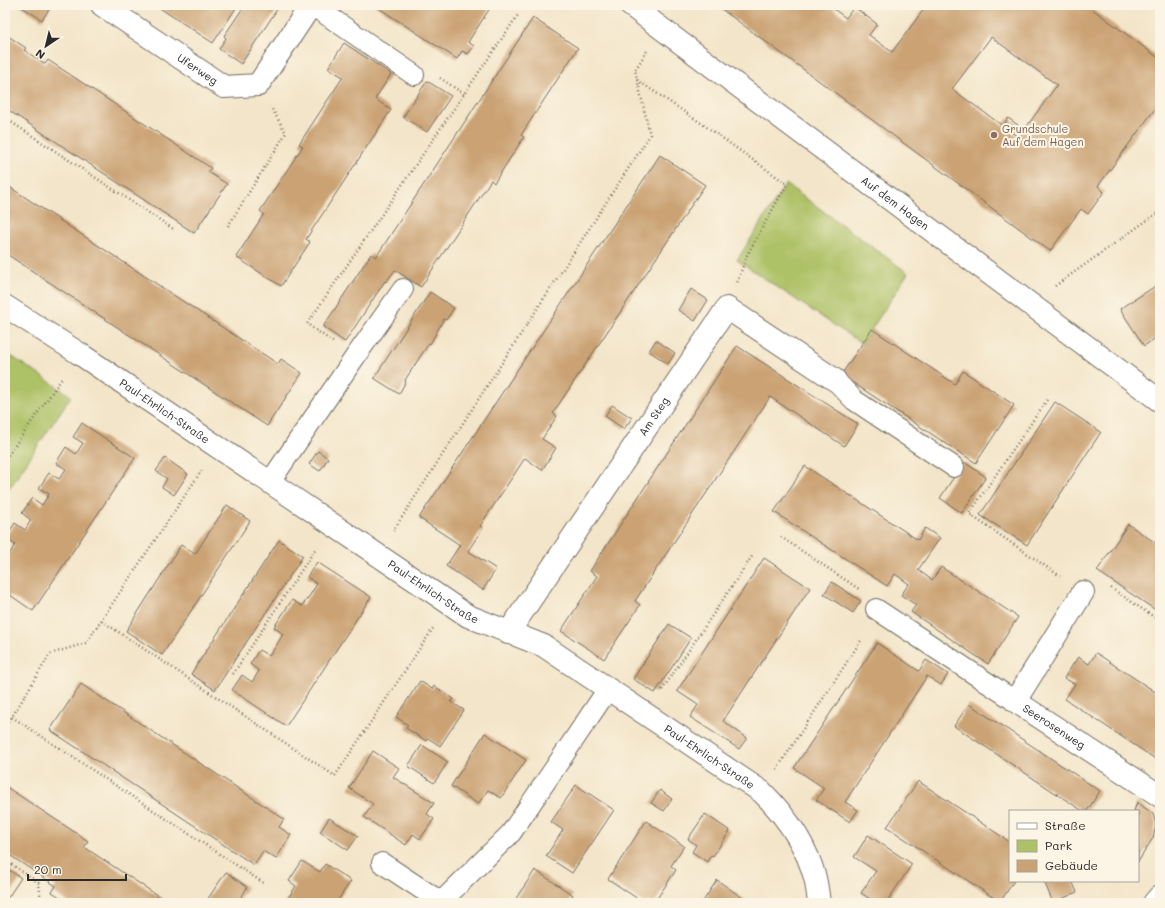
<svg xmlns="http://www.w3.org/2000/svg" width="1165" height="908" font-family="Mali,sans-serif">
<rect width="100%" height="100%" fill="#fcf5e5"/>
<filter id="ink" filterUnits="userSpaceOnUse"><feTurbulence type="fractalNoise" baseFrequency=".025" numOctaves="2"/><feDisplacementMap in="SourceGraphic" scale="8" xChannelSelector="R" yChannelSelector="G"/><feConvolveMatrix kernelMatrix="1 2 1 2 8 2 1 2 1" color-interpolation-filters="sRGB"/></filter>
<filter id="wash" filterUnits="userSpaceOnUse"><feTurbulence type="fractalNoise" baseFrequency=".012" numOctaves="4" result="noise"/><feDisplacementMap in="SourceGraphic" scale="16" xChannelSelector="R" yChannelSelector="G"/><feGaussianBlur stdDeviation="0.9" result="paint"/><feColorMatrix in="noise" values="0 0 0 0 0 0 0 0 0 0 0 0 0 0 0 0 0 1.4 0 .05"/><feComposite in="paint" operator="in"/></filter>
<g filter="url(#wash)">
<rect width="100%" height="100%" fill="#f3e5c9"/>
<path fill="#adc166" stroke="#6c7648" d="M786,184l122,89 -46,71 -125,-84z
M5,352l66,44 -66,99z"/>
<g id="blocks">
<path fill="#caa273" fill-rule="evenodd" d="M19,5h33l-10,15z
M155,5h83l-25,38z
M245,5h35l-39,59 -22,-15 7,-11 -2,-2z
M374,5h118l-24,37 6,4 -6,8 -6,-3 -5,8z
M716,5h112l18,13 8,-11 23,17 -8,11 23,17 35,-47h160l73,54v43l-62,84 6,6 -16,22 -7,-5 -31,42zM991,37l66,48 -38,52 -7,-4 6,-8 -10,-7 -5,8 -51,-37z
M533,18l45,30 -57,87 3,2 -30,46 -3,-3 -70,107 -26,-17 -9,12 -1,-1 -40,61 -22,-15 48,-73 5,3z
M5,34l21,14 -2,2 21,14 3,-4 163,108 -3,4 19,12 -33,49 -189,-125z
M344,43l47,31 -16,25 16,11 -85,129 4,3 -29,44 -45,-29 28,-43 -4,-3 43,-65 -4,-2 44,-67 -15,-9z
M427,81l24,15 -24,36 -24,-15z
M660,155l45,30 -152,228 4,3 -15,23 14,9 -14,22 -17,-12 -45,68 3,2 -15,23 28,18 -13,21 -37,-24 14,-21 -41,-27z
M5,184l273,180 3,-5 21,14 -35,53 -262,-173z
M1160,283v52l-16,11 -24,-37z
M691,289l17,11 -13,21 -17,-11z
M430,292l24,16 -8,12 -2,-1 -14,25 -1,-1 -24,37 1,1 -7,13 -25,-16z
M872,329l83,55 8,-13 51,34 -38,58 -135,-88z
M656,340l19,13 -7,11 -19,-13z
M737,346l121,78 -14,22 -74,-49 -135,204 5,4 -36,54 -43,-28 36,-55 -7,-5z
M1055,402l46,30 -74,113 -47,-30z
M612,405l20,13 -8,11 -19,-13z
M82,423l53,35 -102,153 -23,-16 -5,7v-48l3,2 7,-11 -10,-7 10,-15 10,7 6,-10 -9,-7 10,-15 10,7 7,-11 -10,-6 10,-15 10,6 7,-10 -10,-6 10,-16 10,7 7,-11 -10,-6z
M318,451l10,7 -8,13 -11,-7z
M165,458l23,16 -14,21 -12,-8 5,-8 -11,-8z
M964,462l22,15 -24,36 -22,-15z
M805,466l113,74 7,-12 15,10 -22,32 14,10 9,-13 77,50 -30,47 -77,-52 5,-7 -15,-10 8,-11 -14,-10 -8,12 -113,-74z
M227,505l23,16 -88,134 -36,-24 55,-86 14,9z
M1128,524l32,22v67l-63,-42z
M279,540l24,16 -88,134 -24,-16z
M764,558l46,30 -87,133 24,17 -8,11 -49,-32 8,-12 -21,-14z
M317,562l54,35 -85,129 -54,-36 10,-15 10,7 7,-11 -9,-7 9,-14 10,6 7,-10 7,-12 -9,-7 18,-27 10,6 8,-11 7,-11 -10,-7z
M832,582l29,19 -8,12 -29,-19z
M669,624l22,14 -36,55 -22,-14z
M877,643l42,28 7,-11 22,14 -7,11 -14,-9 -82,126 13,8 -8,12 -34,-22 8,-12 -30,-20z
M1096,653l64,42v67l-95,-63 10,-15 -11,-6 14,-21 11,7z
M420,681l12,8 2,-3 20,13 -3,3 13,8 -24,36 -12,-8 -2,3 -20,-13 2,-3 -12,-8z
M81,684l203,135 -5,8 12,8 -15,24 -13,-8 -9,14 -204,-135z
M969,704l131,87 -13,20h-4l-8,-5 -121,-80z
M485,733l41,27 -25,38 -13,-8 -10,14 -27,-18z
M422,745l26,17 -14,21 -26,-17z
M373,751l26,17 -6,9 41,26 -7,11 7,5 -14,20 -7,-5 -7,11 -42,-28 9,-13 -24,-16z
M918,781l92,61v39h4l-14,21 -113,-75z
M576,785l38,25 -42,63 -26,-17 17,-26 -12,-8z
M5,786l83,55 -4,6 85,56h-100l-17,-11 4,-6 -51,-34z
M660,790l12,9 -8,12 -13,-8z
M1137,802l16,12 3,11 -3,13 -15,24v-51h-4z
M705,814l25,17 -17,25 -2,-1 -4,7 -15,-10 4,-7 -8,-6z
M329,818l29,18 -10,14 -28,-18z
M646,821l38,25 -13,20 5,4 -22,33h-10l-36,-24z
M868,835l44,29 -26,39h-10l-15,-10 15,-22 -22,-14z
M302,861l18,11 5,-8 26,17 -15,22h-51l11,-17 -7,-5z
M5,867l16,11 -16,24z
M535,870l38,25 -5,8h-55z
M226,872l21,15 -3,6 -7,10h-32z
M717,880l33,23h-48z
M1044,881h28l5,11 -24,11z"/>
</g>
</g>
<g filter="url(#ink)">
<use href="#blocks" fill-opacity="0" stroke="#716c62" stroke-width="1"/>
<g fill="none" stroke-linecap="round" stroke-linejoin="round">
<g stroke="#716c62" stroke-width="22">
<path id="lane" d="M312,5l102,70
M835,380l19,20 100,67
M270,482l85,-125 48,-68
M876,609l139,92
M382,863l59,39 70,-69 97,-144"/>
</g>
<g stroke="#716c62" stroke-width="24">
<g id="street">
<path id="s1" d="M102,5l122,82 34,-2 53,-80"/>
<path id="s2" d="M630,5l530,396"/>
<path id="s3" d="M5,306l75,48 388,262 76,30 218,146c25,25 44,52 53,86 2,8 3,17 4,25"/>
<path id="s4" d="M1083,592l-68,109 145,95"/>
<path id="s5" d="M508,633l219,-325 108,72"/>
<path d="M1154,903l6,-7"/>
</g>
</g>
<path stroke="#716c62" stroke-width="2.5" stroke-dasharray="1 3" stroke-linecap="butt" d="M440,78l24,16
M637,80l64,43 86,61 -40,71 -10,28
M5,118l170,112
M228,226l58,-93 -14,-24
M1055,286l105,-75
M333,342l-26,-18 211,-309
M1047,400l-78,114 91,62
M5,458l4,-4 54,-77
M393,531l257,-396 -15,-65 12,-19
M781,537l78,52
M1111,588l49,33
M102,621l233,155 99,-149
M233,674l83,-126
M662,690l91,-135
M12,717l253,167
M5,724l7,-7 38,-63 36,-11 116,-173
M777,769l85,-130
M5,860l34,23 2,20"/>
<use href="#lane" stroke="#fff" stroke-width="20"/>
<use href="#street" stroke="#fff" stroke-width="22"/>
</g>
</g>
<circle fill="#8d6e63" stroke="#fcf5e5" stroke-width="1.5" cx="994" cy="135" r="4"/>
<g text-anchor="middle" stroke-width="4" stroke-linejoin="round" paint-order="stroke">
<g font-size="11" fill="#2b2b2b" stroke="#fcf5e5">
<text dy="4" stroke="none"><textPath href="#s1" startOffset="115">Uferweg</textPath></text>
<text dy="4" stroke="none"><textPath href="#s2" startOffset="331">Auf dem Hagen</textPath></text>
<text dy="4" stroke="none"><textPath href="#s3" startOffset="191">Paul-Ehrlich-Straße</textPath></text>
<text dy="4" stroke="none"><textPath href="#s5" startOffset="261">Am Steg</textPath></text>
<text dy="4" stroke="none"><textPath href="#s3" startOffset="515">Paul-Ehrlich-Straße</textPath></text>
<text dy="4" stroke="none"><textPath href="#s4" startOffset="175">Seerosenweg</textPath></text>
<text dy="4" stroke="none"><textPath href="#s3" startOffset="838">Paul-Ehrlich-Straße</textPath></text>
</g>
<g font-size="11" fill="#785e54" stroke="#fcf5e5" text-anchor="start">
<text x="1002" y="133">Grundschule<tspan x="1002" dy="13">Auf dem Hagen</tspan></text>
</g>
</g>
<rect width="1165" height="908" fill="none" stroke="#fcf5e5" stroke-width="20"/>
<rect x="1009" y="810" width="130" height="72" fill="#fcf5e5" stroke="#a8a49b"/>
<rect x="1017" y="823" width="20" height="6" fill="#ffffff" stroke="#a8a49b"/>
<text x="1045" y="830" font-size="12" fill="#2b2b2b">Straße</text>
<rect x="1017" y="840" width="20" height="12" fill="#adc166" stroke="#a8a49b"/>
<text x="1045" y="850" font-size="12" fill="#2b2b2b">Park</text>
<rect x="1017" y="860" width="20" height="12" fill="#caa273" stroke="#a8a49b"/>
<text x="1045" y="870" font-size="12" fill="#2b2b2b">Gebäude</text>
<g transform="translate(46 46) rotate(215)" stroke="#fcf5e5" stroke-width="3" paint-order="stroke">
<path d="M0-3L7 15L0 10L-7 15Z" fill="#2b2b2b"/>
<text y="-6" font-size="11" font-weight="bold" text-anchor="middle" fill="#2b2b2b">N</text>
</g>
<path d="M28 874v6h98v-6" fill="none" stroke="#2b2b2b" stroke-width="2"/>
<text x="34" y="874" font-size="12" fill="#2b2b2b" stroke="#fcf5e5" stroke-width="3" paint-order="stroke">20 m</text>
</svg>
